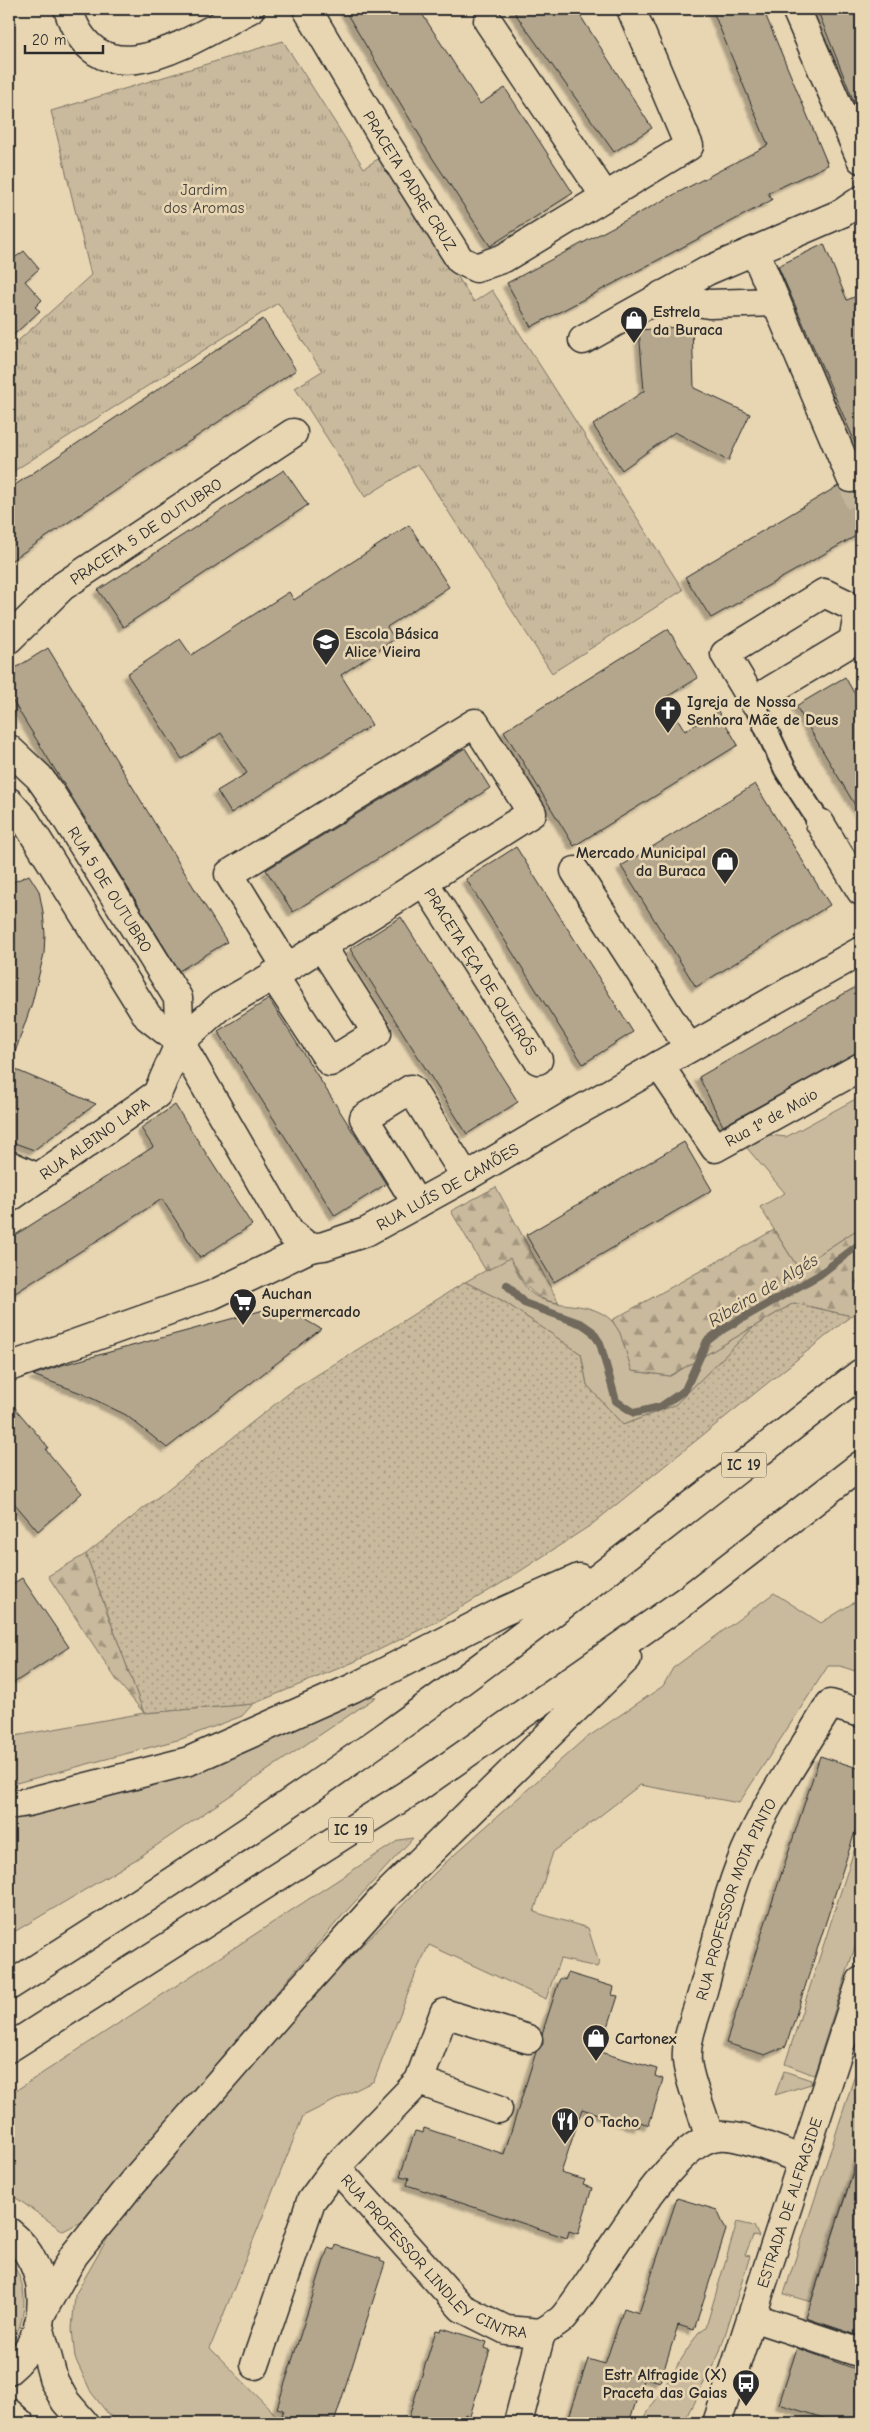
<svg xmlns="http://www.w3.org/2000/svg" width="870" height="2432" font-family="'Comic Neue',sans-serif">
<defs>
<pattern id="forest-firs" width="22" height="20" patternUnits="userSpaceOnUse" patternTransform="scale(1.25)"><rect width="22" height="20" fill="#c9ba9d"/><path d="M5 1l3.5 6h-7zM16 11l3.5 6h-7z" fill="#a39780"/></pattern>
<pattern id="park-tufts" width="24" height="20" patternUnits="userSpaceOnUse" patternTransform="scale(1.25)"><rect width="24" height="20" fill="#c9ba9d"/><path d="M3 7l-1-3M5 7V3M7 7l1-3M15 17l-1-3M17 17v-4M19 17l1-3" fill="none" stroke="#a39780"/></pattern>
<pattern id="garden-dots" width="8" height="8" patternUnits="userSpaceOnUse" patternTransform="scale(1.25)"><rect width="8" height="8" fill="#c9ba9d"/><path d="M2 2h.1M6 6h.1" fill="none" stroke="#a39780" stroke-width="1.8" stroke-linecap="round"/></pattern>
<filter id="shadow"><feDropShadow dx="-4.5" dy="4.5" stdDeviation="1" flood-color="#0004"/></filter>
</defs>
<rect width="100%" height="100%" fill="#e8d6b3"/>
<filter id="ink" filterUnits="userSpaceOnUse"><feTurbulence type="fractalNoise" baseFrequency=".02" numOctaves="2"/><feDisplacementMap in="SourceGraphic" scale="10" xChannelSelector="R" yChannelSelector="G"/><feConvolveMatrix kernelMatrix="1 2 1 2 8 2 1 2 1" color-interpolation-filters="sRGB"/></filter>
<g filter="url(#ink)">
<path fill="#c9ba9d" stroke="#7a7264" d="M861,1096v131l-63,41 -38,-61 25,-14 -38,-45 14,-14 25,3z
M510,1257c5,10 10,24 17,32 21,24 60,7 85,32 12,12 15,34 20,50l38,5 85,-50 -80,79 -52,20 -36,-40 -6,-31 -78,-53 -38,-19z
M774,1593l47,30 40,-25v75l-21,-7h-12l-89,137 -99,-18 -87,67 -19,60 54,16 11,35 -2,4 -37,-8 -14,40 -117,-54 -12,25 -43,111 -71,35 -93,232 68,69 13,6h-172l-11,-9 -17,-22 -16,-34 -3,-29 3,-34 39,-68 216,-250 115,-114 137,-122 81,-55 10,-18z
M367,1696l9,1 -241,163 -126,75v-118l129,-27z
M253,1704l-11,12 -61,23 -172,46v-48l135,-24z
M861,1829v99l-47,147 -29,-11z
M413,1838l-72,79 -260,305 -18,9 -54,-38v-98l390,-255z
M861,2056v90l-50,156 -27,-8z
M784,2071l27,9v4l-36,11z
M737,2222l17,4 5,11 -6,-1 -8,19 5,1 -31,98 -36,69h-42l57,-90 8,-6z
M9,2259c21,26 19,61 0,87z"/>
<path fill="url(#forest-firs)" stroke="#7a7264" d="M496,1187l63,116c-30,-4 -36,-22 -49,-45l-24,13 -35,-60z
M861,1227v81l-10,8 -57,-13 -124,73 -38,-5 -12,-38 -8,-13 162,-90 24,38z
M86,1554l58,159 -26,-31 -70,-106z"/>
<path fill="url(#park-tufts)" stroke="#7a7264" d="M283,41l81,127 17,-11 93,145 18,-12 191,300 -131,83 -134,-209 -53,33 -70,-109 27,-17 -44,-68 -269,171v-125l82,-74 -40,-164z"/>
<path fill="url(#garden-dots)" stroke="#7a7264" d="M465,1282l38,19 78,53 6,31 36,40 52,-20 80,-79 39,-23 57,13 -260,209 -86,56 -65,39 -86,42 -101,42 -109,9 -58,-159 207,-164z"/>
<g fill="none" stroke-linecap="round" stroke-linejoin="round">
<path stroke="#6f695c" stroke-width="8" d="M507,1285l17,18 58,21 10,7 8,12 16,58 18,12 26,-6 25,-17 22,-49 13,-10 99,-56 42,-32"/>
</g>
<path fill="#b3a68d" stroke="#2b2b2b" filter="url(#shadow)" d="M344,9h75l61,95 25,-16 68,105 -83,53 -68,-104 1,-1z
M512,9h64l76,119 -38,24z
M712,9h51l65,156 -60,28 4,7 -241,127 -24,-44 261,-138z
M817,9h44v108h-1z
M824,244l23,56 14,-6v162l-83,-190z
M24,251l15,18 -14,12 17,19 -7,7 5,4 -31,28v-77z
M263,319l33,51 -287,192v-73z
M692,326l2,62 56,26 -22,47 -53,-29 -53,38 -29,-45 51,-34 -5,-61z
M284,470l24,35 -185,122 -25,-37z
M838,486l11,7 12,-4v44l-150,85 -26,-41z
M409,525l40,62 -62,40 8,12 -54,36 31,50 -141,88 -14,-22 30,-18 -26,-40 -39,26 -55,-85 53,-35 11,16 98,-63 5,8z
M668,629l30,49 -33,20 20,33 33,-20 20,34 -164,101 -70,-115z
M48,648l179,294 -48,29 -170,-276v-23z
M845,677l16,28v110l-65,-109z
M465,748l25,40 -197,124 -27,-42z
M755,784l75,121 -134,82 -75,-121z
M516,847l117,185 -50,32 -117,-185z
M29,875l10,16 4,21 2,22 -1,20 -12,49 -20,58 -3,-1v-176z
M401,917l117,185 -51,32 -117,-185z
M861,984v66l-138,76 -24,-49z
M269,999l117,185 -51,32 -117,-185z
M9,1067l87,37 -62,46 -25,-9z
M175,1105l77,120 -52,33 -38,-59 -153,98v-58l144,-92 -12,-19z
M684,1142l28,48 -158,92 -28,-47z
M271,1308h14l36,21 -154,119 -41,-33 -45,-22 -48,-18 29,-10z
M9,1401l39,46 -2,3 36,43 -44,38 -29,-34z
M22,1578l47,69 -60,39v-100z
M820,1756l41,13v44l-75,233 -21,9 -39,-12z
M568,1973l46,14 -2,8 6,1 -18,56 57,17 -2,7 8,3 -14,46 -9,-3 -1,5 -57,-18 -21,64 24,7 -2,5 9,3 -14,46 -9,-3 -2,7 -160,-53 2,-7 -9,-2 15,-45 8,2 1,-5 80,26 32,-102 7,-8 -1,-10 18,-56 5,2z
M858,2157l3,1 -1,178 -54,-18z
M677,2198l40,12 9,20 -32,100 -16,-5 -18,57 -16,-5 -15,46h-62l21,-64 17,5 19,-56 15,5z
M335,2245l46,14 -1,2 5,2 -51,160h-30l-23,-7 2,-6 -6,-2 51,-160 6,2z
M442,2328l45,14 -2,6 5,2 -20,66 -5,-2 -3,9h-55l29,-93 5,1z
M797,2348l64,23v52h-22l-60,-19z"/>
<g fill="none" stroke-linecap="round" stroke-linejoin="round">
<path stroke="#c2b498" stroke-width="28" stroke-dasharray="28 14" stroke-linecap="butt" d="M851,478l10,28"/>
<g stroke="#2b2b2b" stroke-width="25">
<path id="pedestrian" d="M753,701l32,68 35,54"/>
</g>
<g stroke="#2b2b2b" stroke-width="31">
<g id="minor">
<path d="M68,9c31,98 125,29 182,0"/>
<path id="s1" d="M307,9l79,134 74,117 16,8 28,-10 185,-112 -58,-137"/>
<path d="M796,9l65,150"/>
<path d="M488,21l117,175"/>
<path d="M755,252l96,226"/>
<path d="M662,295l47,9 67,-2"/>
<path d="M583,340l124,-69 135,-58 19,-13"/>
<path d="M859,610l-35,-17 -99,61 28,47 100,-60 6,-31 2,-2"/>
<path id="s2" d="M9,639l54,-53 230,-153"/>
<path d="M820,823l41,68"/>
<path d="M575,871l114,177"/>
<path id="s3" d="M424,882l114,178"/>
<path d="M273,975l57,87 47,-29 -56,-88"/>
<path d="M659,1065l56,83 146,-81"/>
<path d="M9,1165l29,13"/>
<path id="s4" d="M9,1198l148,-104 23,-52 39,-35 68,-39 245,-155 -57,-90 -246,151 58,94"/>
<path d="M417,1204l-53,-86 47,-29 55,88"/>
<path d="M9,1367l203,-72 98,-47"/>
<path d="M419,2081l79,28"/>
<path id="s5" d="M709,2138c-5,-26 -19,-51 -22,-77 -2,-24 11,-50 17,-74 14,-49 25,-102 47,-148 22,-47 53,-91 79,-135l31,9"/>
<path id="s6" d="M336,2167l126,141 44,22 35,3"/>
<path d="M752,2317l109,36"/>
<path d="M255,2365l56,-164 25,-34 83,-86 25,-68 84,26"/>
<path d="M518,2423l23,-90c6,-4 16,-9 22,-15 32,-36 107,-180 156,-182 21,-2 62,16 84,24"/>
</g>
</g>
<g stroke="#2b2b2b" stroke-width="31">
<g id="tertiary">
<path id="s7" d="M9,749l30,28 14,20 125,201 2,44"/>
<path id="s8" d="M9,802l16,18 123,197 32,25 110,191 20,15 14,-2 42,-14 100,-55 105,-62 290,-164"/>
<path d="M9,2232c43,34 44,103 0,138"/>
<path d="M39,2326l15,55 11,20 19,22"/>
<path d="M9,2413l11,10"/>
<path id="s9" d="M717,2423l144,-442"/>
</g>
</g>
<g stroke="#2b2b2b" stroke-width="31">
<path id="trunk" d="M9,1805l19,-3 161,-41 164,-73 147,-75 79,-35
M9,1986c126,-80 252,-161 374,-248 163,-116 320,-242 478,-365
M9,2048l408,-260 268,-187 176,-136
M42,2312l32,-57 58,-72 159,-183 91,-101 245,-241"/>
</g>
<use href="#pedestrian" stroke="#e8d6b3" stroke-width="21"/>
<use href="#minor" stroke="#e8d6b3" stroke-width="28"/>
<use href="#tertiary" stroke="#e8d6b3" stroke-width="28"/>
<use href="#trunk" stroke="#e8d6b3" stroke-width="28"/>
</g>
</g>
<defs>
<g id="shop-pin" transform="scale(1.4375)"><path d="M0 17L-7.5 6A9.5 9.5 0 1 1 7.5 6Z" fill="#2b2b2b" stroke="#e8d6b3"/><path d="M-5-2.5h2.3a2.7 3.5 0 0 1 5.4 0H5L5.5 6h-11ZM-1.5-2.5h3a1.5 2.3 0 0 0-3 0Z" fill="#fff"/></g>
<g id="school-pin" transform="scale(1.4375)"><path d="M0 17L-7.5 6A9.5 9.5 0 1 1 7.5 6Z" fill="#2b2b2b" stroke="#e8d6b3"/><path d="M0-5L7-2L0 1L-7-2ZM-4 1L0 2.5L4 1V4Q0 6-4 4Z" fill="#fff"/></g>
<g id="church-pin" transform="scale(1.4375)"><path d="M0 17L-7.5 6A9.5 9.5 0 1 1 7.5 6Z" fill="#2b2b2b" stroke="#e8d6b3"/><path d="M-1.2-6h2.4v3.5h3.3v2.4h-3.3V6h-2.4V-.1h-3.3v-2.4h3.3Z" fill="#fff"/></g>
<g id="supermarket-pin" transform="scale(1.4375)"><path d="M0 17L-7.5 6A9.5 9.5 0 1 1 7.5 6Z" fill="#2b2b2b" stroke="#e8d6b3"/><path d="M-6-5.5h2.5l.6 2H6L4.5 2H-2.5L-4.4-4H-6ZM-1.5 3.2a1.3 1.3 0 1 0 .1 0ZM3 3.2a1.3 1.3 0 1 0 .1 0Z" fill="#fff"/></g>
<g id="restaurant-pin" transform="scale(1.4375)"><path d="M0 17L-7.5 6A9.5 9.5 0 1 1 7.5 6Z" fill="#2b2b2b" stroke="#e8d6b3"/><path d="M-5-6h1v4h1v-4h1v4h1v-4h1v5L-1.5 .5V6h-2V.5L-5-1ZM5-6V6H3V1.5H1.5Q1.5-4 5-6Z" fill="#fff"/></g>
<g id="bus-pin" transform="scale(1.4375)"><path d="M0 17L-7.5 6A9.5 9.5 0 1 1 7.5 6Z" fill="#2b2b2b" stroke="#e8d6b3"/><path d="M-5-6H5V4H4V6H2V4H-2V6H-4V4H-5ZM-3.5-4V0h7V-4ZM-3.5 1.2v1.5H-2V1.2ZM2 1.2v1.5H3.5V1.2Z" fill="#fff"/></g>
</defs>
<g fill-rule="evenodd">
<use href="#shop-pin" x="634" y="320"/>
<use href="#school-pin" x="326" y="642"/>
<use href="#church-pin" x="668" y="710"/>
<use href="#shop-pin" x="725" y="861"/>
<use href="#supermarket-pin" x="243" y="1302"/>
<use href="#shop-pin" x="596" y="2038"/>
<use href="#restaurant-pin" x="565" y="2121"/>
<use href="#bus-pin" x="746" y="2383"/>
</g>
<g text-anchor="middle" stroke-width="5" stroke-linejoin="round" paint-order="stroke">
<g fill="#e8d6b3" stroke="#645e54" stroke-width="1">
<rect x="721.5" y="1452.5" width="45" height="25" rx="4"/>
<rect x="328.5" y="1817.5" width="45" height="25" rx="4"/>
</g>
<g font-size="15" font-weight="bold" fill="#2b2b2b">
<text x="744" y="1470">IC 19</text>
<text x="351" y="1835">IC 19</text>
</g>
<g font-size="16" fill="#2b2b2b" stroke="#e8d6b3">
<text dy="6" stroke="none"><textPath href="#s1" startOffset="200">PRACETA PADRE CRUZ</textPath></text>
<text dy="6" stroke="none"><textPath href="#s2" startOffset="175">PRACETA 5 DE OUTUBRO</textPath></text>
<text dy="6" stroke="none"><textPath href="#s7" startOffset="174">RUA 5 DE OUTUBRO</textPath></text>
<text dy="6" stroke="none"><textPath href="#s3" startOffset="106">PRACETA EÇA DE QUEIRÓS</textPath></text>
<text transform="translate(771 1117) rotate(-29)" y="6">Rua 1º de Maio</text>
<text dy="6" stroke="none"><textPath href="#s4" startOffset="104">RUA ALBINO LAPA</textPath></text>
<text dy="6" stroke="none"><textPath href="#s8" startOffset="694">RUA LUÍS DE CAMÕES</textPath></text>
<text dy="6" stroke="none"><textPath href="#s5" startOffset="250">RUA PROFESSOR MOTA PINTO</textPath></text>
<text dy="6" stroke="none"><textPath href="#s9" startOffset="232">ESTRADA DE ALFRAGIDE</textPath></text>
<text dy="6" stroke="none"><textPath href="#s6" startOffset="136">RUA PROFESSOR LINDLEY CINTRA</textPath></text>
</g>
<g font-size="16" fill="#43403c" stroke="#e8d6b3">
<text x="204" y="195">Jardim<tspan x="204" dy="18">dos Aromas</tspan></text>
</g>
<g font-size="16" font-weight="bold" fill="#2b2b2b" stroke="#e8d6b3" text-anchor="start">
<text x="653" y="317">Estrela<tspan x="653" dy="18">da Buraca</tspan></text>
<text x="345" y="639">Escola Básica<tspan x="345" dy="18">Alice Vieira</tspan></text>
<text x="687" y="707">Igreja de Nossa<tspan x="687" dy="18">Senhora Mãe de Deus</tspan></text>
<text x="706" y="858" text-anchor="end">Mercado Municipal<tspan x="706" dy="18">da Buraca</tspan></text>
<text x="262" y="1299">Auchan<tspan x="262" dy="18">Supermercado</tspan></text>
<text x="615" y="2044">Cartonex</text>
<text x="584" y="2127">O Tacho</text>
<text x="727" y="2380" text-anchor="end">Estr Alfragide (X)<tspan x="727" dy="18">Praceta das Gaias</tspan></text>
</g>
<g font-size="18" font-style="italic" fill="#484540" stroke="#e8d6b3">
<text transform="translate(763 1290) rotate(-31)" y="6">Ribeira de Algés</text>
</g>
</g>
<rect width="870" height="2432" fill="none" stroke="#e8d6b3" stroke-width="30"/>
<rect x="15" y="15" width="840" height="2402" fill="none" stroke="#2b2b2b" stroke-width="2" filter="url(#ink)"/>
<path d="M25 45v8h78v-8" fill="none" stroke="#2b2b2b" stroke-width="2.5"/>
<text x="32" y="45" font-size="15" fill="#2b2b2b" stroke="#e8d6b3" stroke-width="4" paint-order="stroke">20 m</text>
</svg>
